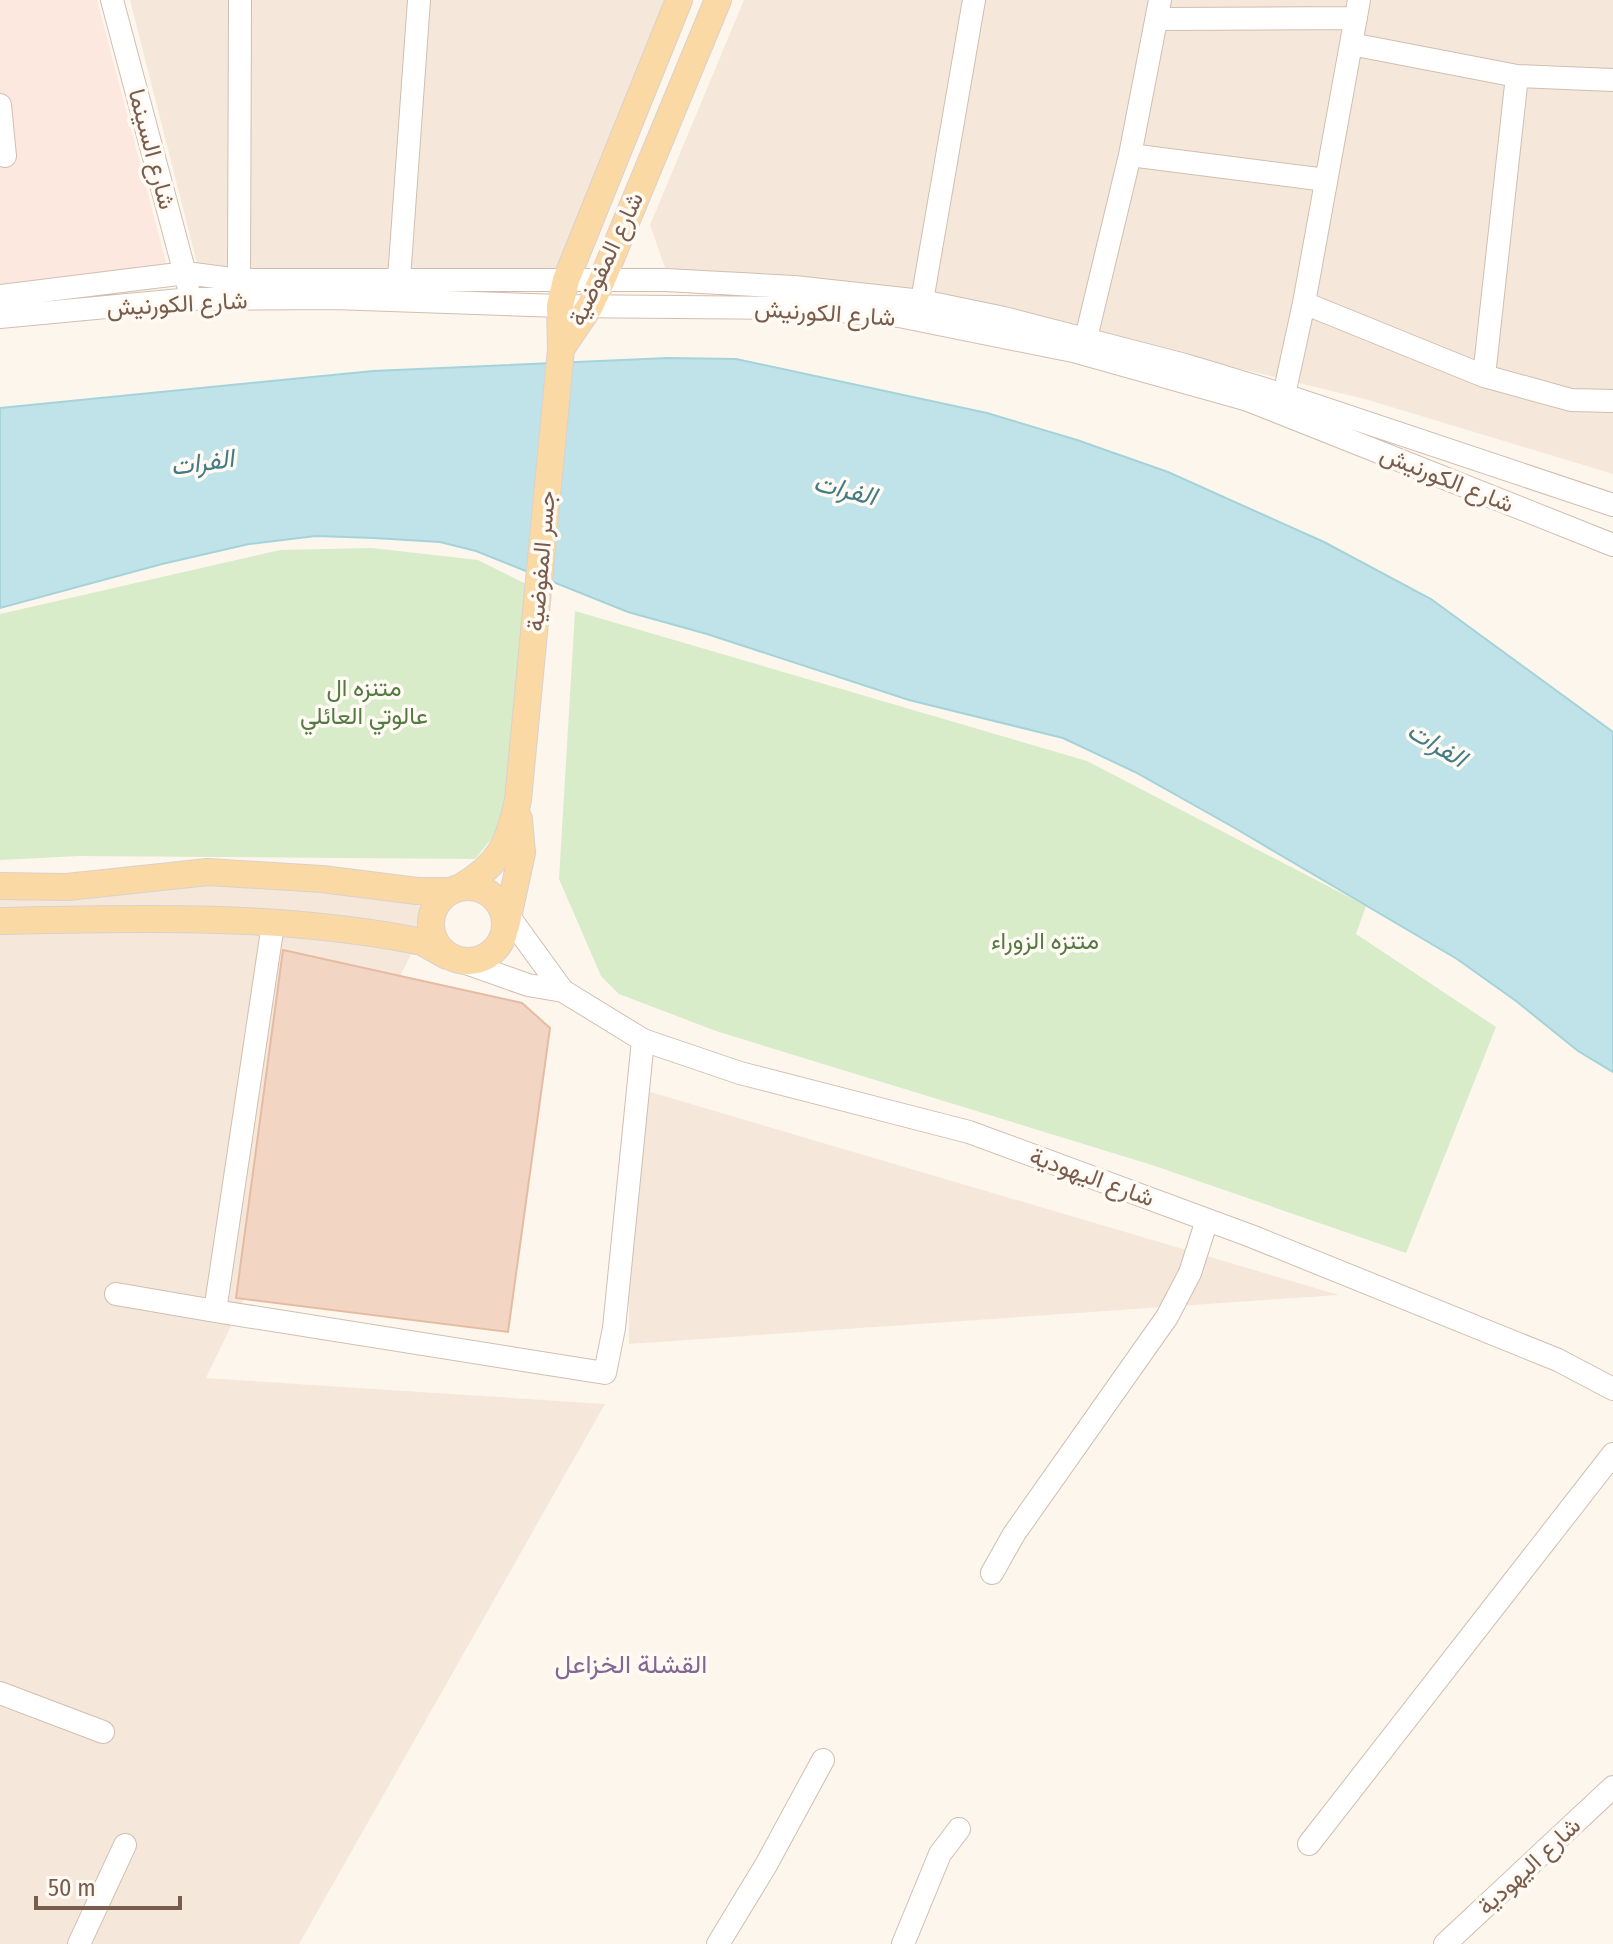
<svg xmlns="http://www.w3.org/2000/svg" width="1613" height="1944" font-family="'Fira Sans Condensed',Vazirmatn,sans-serif">
<rect width="100%" height="100%" fill="#fdf6ec"/>
<path fill="#f5e8da" d="M130,0h555l-114,276 -371,-1z
M744,0h869v474l-248,-75 -433,-105 -263,-15 -19,-54z
M209,876l231,18 -234,484 399,26 -306,540h-299v-1057z
M630,1086l709,209 -710,49z"/>
<path fill="#fde8e0" d="M0,0h97l71,270 -168,24z"/>
<path fill="#d8ecc9" d="M372,548l106,12 50,25 -18,231 -35,43 -396,-3 -79,4v-246l280,-64z
M575,611l512,150 279,145 -10,28 140,93 -90,226 -254,-88 -436,-134 -97,-37 -18,-18 -42,-97z"/>
<path fill="#bfe3e8" stroke="#a5d3da" stroke-width="2" d="M668,358l68,1 251,54 90,27 91,32 156,70 107,57 182,133v340l-35,-21 -62,-50 -59,-42 -224,-132 -98,-55 -72,-34 -154,-38 -202,-66 -79,-22 -152,-61 -36,-9 -66,-4 -58,-2 -67,8 -87,20 -162,44v-200l373,-37z"/>
<path fill="#f3d5c3" stroke="#e6bba3" stroke-width="2" d="M283,950l239,53 28,25 -42,304 -272,-34z"/>
<g fill="none" stroke-linecap="round" stroke-linejoin="round">
<g stroke="#d1beb0" stroke-width="24">
<path id="minor" d="M112,0l76,285
M1157,19l199,-1
M1351,44l166,32 96,4
M0,105l5,51
M1130,155l196,25
M399,279l20,-279
M239,280l1,-280
M0,296l186,-23 53,7h427l128,7 128,14 82,17 181,47 99,30 329,110
M922,301l52,-301
M1304,303l180,73 87,24 42,1
M0,317l191,-18 143,-1 226,8 245,2 94,8 174,35 175,49 365,145
M1086,338l44,-183 30,-155
M1484,376l33,-300
M1284,395l20,-92 55,-303
M502,907l61,84 80,49 97,33 229,59 282,104 307,124 55,29
M273,924l-58,387 390,62 9,-45 29,-288
M460,961l68,24 35,6
M116,1294l99,17
M992,1573l22,-39 153,-217 23,-44 17,-53
M0,1693l103,39
M1309,1844l304,-390
M79,1944l46,-99
M718,1944l48,-79 57,-105
M903,1944l37,-90 19,-25
M1445,1944l168,-157"/>
</g>
<g stroke="#dad1cd" stroke-width="28">
<path id="major" d="M561,349l29,-43 12,-26 116,-280
M0,886l67,1 141,-15 114,7 95,12h33
M431 924a37 37 0 1 1 74 0a37 37 0 1 1-74 0Z
M461,887c39,-23 48,-44 57,-87l43,-451 -1,-43 6,-26 113,-280
M0,921c136,-3 273,-7 407,18l15,3 25,14
M506,926l16,-73 -3,-34"/>
</g>
<use href="#minor" stroke="#fff" stroke-width="22"/>
<use href="#major" stroke="#fbd9a5" stroke-width="26"/>
</g>
<g text-anchor="middle" stroke-width="7" stroke-linejoin="round" paint-order="stroke">
<g font-size="24" fill="#7a5c4d" stroke="#fffaf3">
<text transform="translate(152 149) rotate(75)" y="8">شارع السينما</text>
<text transform="translate(606 259) rotate(-65)" y="8">شارع المفوضية</text>
<text transform="translate(177 304) rotate(-3)" y="8">شارع الكورنيش</text>
<text transform="translate(825 313) rotate(4)" y="8">شارع الكورنيش</text>
<text transform="translate(1447 479) rotate(22)" y="8">شارع الكورنيش</text>
<text transform="translate(541 561) rotate(-85)" y="8">جسر المفوضية</text>
<text transform="translate(1092 1177) rotate(20)" y="8">شارع اليهودية</text>
<text transform="translate(1529 1866) rotate(-43)" y="8">شارع اليهودية</text>
</g>
<g font-size="24" fill="#537a41" stroke="#fffaf3">
<text x="364" y="696">متنزه ال<tspan x="364" dy="28">عالوتي العائلي</tspan></text>
<text x="1045" y="949">متنزه الزوراء</text>
</g>
<g font-size="26" font-style="italic" fill="#437c86" stroke="#fffaf3">
<text transform="translate(202 462) rotate(-8)" y="9">الفرات</text>
<text transform="translate(845 489) rotate(14)" y="9">الفرات</text>
<text transform="translate(1437 744) rotate(31)" y="9">الفرات</text>
</g>
<g font-size="26" fill="#846695" stroke="#fffaf3">
<text x="631" y="1673">القشلة الخزاعل</text>
</g>
</g>
<path d="M36 1896v12h144v-12" fill="none" stroke="#7a5c4d" stroke-width="4"/>
<text x="48" y="1896" font-size="24" fill="#7a5c4d" stroke="#fffaf3" stroke-width="6" paint-order="stroke">50 m</text>
</svg>
